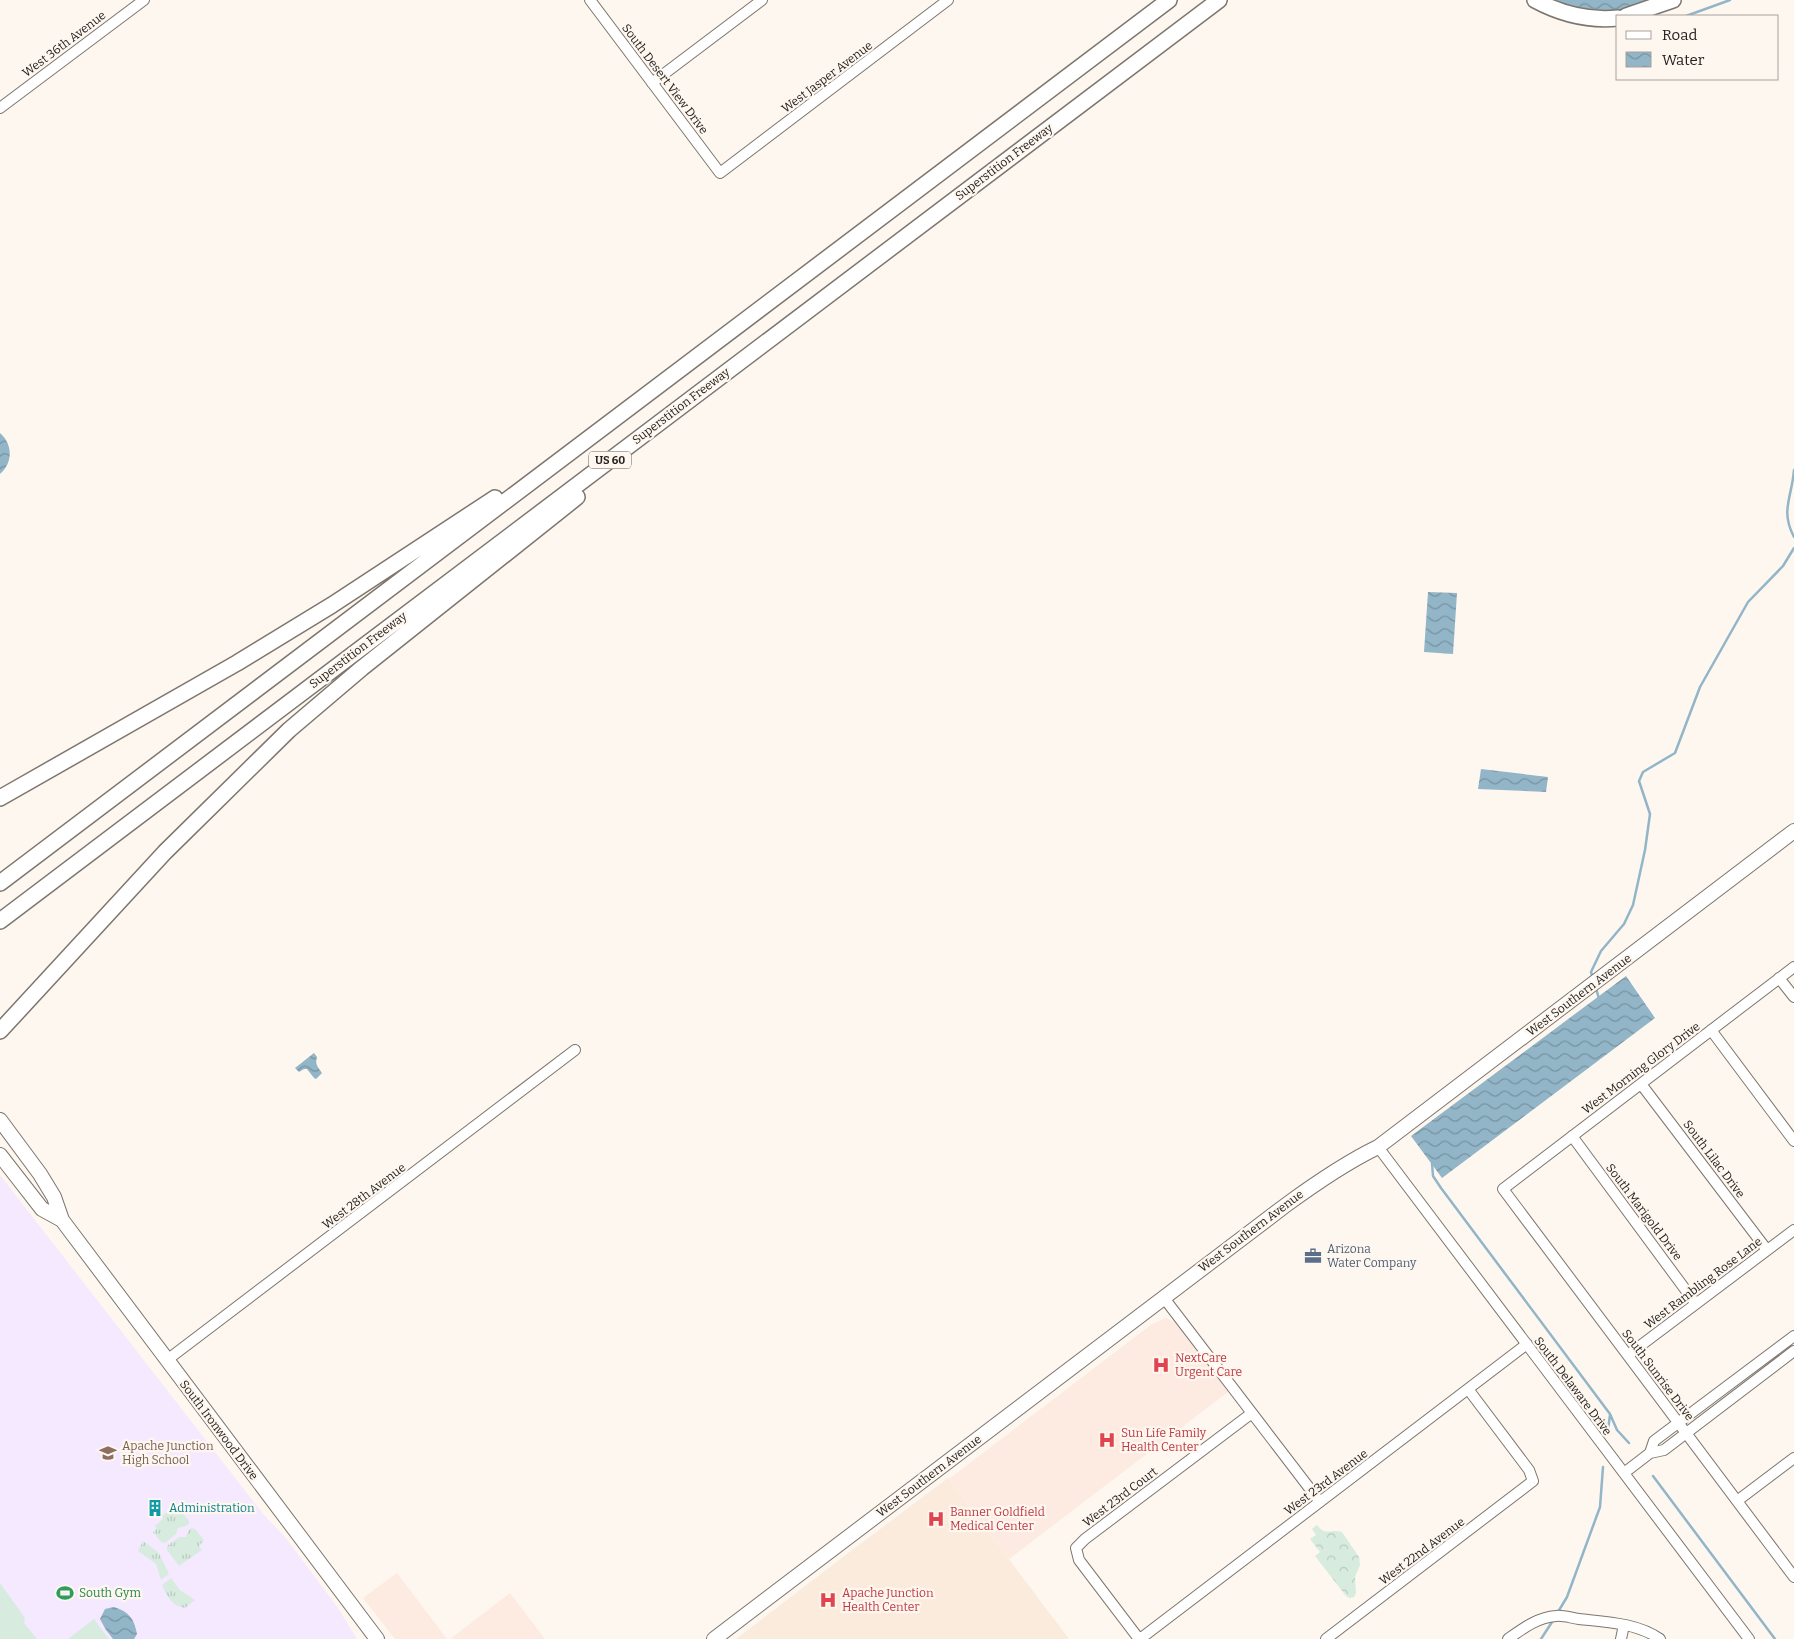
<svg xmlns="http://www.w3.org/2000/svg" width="1794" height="1639" font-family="Bitter,serif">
<defs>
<pattern id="grass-tufts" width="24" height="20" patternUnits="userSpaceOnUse" patternTransform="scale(1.25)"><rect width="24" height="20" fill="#d7ecdf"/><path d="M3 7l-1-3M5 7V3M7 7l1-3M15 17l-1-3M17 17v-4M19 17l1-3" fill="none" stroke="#b8cabf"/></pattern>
<pattern id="forest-crowns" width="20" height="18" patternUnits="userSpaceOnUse" patternTransform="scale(1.25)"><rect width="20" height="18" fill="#d7ecdf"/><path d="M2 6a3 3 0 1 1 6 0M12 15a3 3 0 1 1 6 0" fill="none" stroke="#b8cabf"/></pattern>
<pattern id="water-waves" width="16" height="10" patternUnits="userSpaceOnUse" patternTransform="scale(1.25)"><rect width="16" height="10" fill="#92b5c7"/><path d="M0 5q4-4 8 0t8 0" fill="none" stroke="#7793a1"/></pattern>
</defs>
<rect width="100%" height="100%" fill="#fef7f0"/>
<path fill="#fdeae1" d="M1166,1318l11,5 51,69 -219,167 -60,-80 203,-155z
M397,1573l50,66h-52l-32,-41z
M510,1593l35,46h-95z"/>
<path fill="#f4e9fe" d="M0,1175l264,340 21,22 53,71 19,31h-357z"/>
<path fill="#faebdc" d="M948,1478l121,161h-333l103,-79z"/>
<path fill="url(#grass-tufts)" d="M171,1509l3,4 7,-2 8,10v3l-3,2 -8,2 -2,6 -11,9 -4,-1 -8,-10 4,-3 -2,-3 8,-7 -1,-3z
M191,1528l4,1 9,11 -5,6 3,4 -23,16 -12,-16v-4l12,-9h7l3,-7z
M143,1541l16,12 10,21 -8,6 -5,-16 -18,-13z
M171,1578l9,12 15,10 -10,8c-13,-2 -18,-11 -23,-23z"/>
<path fill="url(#forest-crowns)" d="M1317,1525c9,12 14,3 25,7l17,25 1,8 -5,12 1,16 -2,4 -4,1 -4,-2 -31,-40 5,-4 -10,-13 6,-4 -4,-6z"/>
<path fill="#d7ecdf" d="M0,1583l25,35 -1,5 13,16h-37z
M94,1619l15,20h-41z"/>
<path fill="url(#water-waves)" d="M1549,0h107c-22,9 -54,19 -77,12 -10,-3 -20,-8 -30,-12z
M0,433c13,11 13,30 0,41z
M1428,592l29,1 -4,61 -29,-2z
M1481,769l67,8 -2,15 -68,-3z
M1626,976l29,42 -213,160 -31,-42z
M314,1053l3,4c-2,7 0,9 5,16l-6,6 -2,-1 -7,-9h-3l-5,3 -4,-4z
M114,1607c15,5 20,11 23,27l-3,5h-21l-7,-9 -6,-11 5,-10z"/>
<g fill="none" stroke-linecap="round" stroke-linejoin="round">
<path stroke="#92b5c7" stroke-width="2.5" d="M1686,16l44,-16
M1794,470c-2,27 -14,41 0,67
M1593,978l-2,-6 10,-21 23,-27 9,-19 12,-55 5,-36 -11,-33 4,-9 32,-19 25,-66 48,-85 35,-36 11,-18
M1596,988l3,11
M1432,1163l1,13 8,12 169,226 7,16 12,13
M1608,1430l2,-15
M1653,1476l122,163
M1558,1612l9,-15 33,-90 3,-40
M1541,1639l13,-20"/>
<g stroke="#7e766e" stroke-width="12">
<path id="minor" d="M590,0l130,173 228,-173
M652,83l110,-83
M0,108l144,-108
M1794,967l-291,222 291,388
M1779,978l15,19
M1711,1030l83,111
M1641,1084l126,166
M1572,1136l124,168
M1378,1147l371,492
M1164,1298l156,204
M1628,1355l166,-125
M167,1360l408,-310
M1650,1453l4,-12 140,-105
M1624,1473l26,-20 14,-3 130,-99
M1737,1501l57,-43
M1139,1639l-60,-79 -3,-12 9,-9 167,-126
M1140,1639l387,-295
M1326,1639l207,-158 -4,-11 -61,-81
M1508,1639c14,-10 30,-22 48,-23 7,-1 15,2 23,3 27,3 58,4 81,20
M1621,1639l3,-14"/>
</g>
<g stroke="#7e766e" stroke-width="16">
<path id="major" d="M0,1120l40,54 14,23 8,23 315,419
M0,1155l42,54 20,11
M714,1639l572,-434c30,-22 59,-42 92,-58l416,-316"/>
</g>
<g stroke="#7e766e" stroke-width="18">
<path id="highway" d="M1535,0c26,14 53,21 83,18
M1626,16l47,-16
M0,798l237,-135 95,-58 163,-107
M0,883l1169,-883
M0,921l1219,-921
M0,1031l165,-179 124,-122 73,-62 215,-171"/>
</g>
<use href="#minor" stroke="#fff" stroke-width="10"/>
<use href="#major" stroke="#fff" stroke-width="14"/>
<use href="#highway" stroke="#fff" stroke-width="15"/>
</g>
<defs>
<g id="office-bare" transform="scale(1.35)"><path d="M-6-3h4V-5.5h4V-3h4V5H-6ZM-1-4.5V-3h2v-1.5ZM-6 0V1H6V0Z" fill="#5c6f8a" stroke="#fef7f0" stroke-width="2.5" paint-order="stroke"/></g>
<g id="hospital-bare" transform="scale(1.35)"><path d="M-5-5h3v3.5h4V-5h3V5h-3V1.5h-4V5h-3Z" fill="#e0444e" stroke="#fef7f0" stroke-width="2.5" paint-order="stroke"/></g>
<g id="school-bare" transform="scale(1.35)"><path d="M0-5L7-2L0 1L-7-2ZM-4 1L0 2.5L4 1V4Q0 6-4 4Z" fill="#8d6e63" stroke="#fef7f0" stroke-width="2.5" paint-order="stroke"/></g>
<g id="building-bare" transform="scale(1.35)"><path d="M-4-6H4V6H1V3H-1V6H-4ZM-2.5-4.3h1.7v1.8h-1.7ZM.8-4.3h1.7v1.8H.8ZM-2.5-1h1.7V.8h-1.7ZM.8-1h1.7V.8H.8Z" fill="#0f9aa8" stroke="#fef7f0" stroke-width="2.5" paint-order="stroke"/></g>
<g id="stadium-bare" transform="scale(1.35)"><path d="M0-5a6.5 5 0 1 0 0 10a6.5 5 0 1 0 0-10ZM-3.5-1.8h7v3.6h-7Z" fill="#2e9e5b" stroke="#fef7f0" stroke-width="2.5" paint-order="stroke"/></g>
</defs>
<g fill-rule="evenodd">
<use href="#office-bare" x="1313" y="1256"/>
<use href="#hospital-bare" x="1161" y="1365"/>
<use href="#hospital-bare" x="1107" y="1440"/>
<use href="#school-bare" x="108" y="1453"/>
<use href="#building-bare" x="155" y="1508"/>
<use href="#hospital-bare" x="936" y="1519"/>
<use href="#stadium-bare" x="65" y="1593"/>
<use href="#hospital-bare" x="828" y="1600"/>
</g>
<g text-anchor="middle" stroke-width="4.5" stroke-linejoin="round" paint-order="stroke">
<rect fill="#fef7f0" stroke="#66615d" stroke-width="1" x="589" y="451.5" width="42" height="17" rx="4"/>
<g font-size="11" font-weight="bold" fill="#25211e">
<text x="610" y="464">US 60</text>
</g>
<g font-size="12" fill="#25211e" stroke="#fef7f0">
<text transform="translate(64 44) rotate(-37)" y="4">West 36th Avenue</text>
<text transform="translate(827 77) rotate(-37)" y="4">West Jasper Avenue</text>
<text transform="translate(665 79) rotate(53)" y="4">South Desert View Drive</text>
<text transform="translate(1004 162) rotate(-37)" y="4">Superstition Freeway</text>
<text transform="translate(681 406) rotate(-37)" y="4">Superstition Freeway</text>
<text transform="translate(358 650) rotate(-37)" y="4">Superstition Freeway</text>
<text transform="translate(1579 995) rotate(-37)" y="4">West Southern Avenue</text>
<text transform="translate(1641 1068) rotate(-37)" y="4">West Morning Glory Drive</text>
<text transform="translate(1714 1159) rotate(53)" y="4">South Lilac Drive</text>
<text transform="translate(364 1196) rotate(-37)" y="4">West 28th Avenue</text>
<text transform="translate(1644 1212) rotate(53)" y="4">South Marigold Drive</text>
<text transform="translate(1251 1231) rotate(-37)" y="4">West Southern Avenue</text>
<text transform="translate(1703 1283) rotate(-37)" y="4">West Rambling Rose Lane</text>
<text transform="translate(1658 1375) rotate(53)" y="4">South Sunrise Drive</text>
<text transform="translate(1573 1386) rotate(53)" y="4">South Delaware Drive</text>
<text transform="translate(219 1430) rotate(53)" y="4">South Ironwood Drive</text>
<text transform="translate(929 1476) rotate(-37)" y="4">West Southern Avenue</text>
<text transform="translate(1326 1482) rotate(-37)" y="4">West 23rd Avenue</text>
<text transform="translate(1120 1497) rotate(-37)" y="4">West 23rd Court</text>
<text transform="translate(1422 1551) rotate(-37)" y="4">West 22nd Avenue</text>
</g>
<g font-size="12" fill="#4e5e75" stroke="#fef7f0" text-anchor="start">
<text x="1327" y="1253">Arizona<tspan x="1327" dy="14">Water Company</tspan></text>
</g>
<g font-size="12" fill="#be3a42" stroke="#fef7f0" text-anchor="start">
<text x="1175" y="1362">NextCare<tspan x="1175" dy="14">Urgent Care</tspan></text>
<text x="1121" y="1437">Sun Life Family<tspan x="1121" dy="14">Health Center</tspan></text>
<text x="950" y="1516">Banner Goldfield<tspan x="950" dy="14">Medical Center</tspan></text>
<text x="842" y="1597">Apache Junction<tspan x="842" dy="14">Health Center</tspan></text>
</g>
<g font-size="12" fill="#785e54" stroke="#fef7f0" text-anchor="start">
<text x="122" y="1450">Apache Junction<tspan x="122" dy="14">High School</tspan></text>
</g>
<g font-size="12" fill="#0d838f" stroke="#fef7f0" text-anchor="start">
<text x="169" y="1512">Administration</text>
</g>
<g font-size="12" fill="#27864d" stroke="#fef7f0" text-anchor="start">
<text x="79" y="1597">South Gym</text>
</g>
</g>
<rect x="1616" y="15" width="162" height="65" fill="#fef7f0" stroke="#a7a19c"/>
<rect x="1626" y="31" width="25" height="8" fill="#ffffff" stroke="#a7a19c"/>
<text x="1662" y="40" font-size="15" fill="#25211e">Road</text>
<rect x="1626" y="52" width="25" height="15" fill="url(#water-waves)" stroke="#a7a19c"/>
<text x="1662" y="65" font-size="15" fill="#25211e">Water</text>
</svg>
